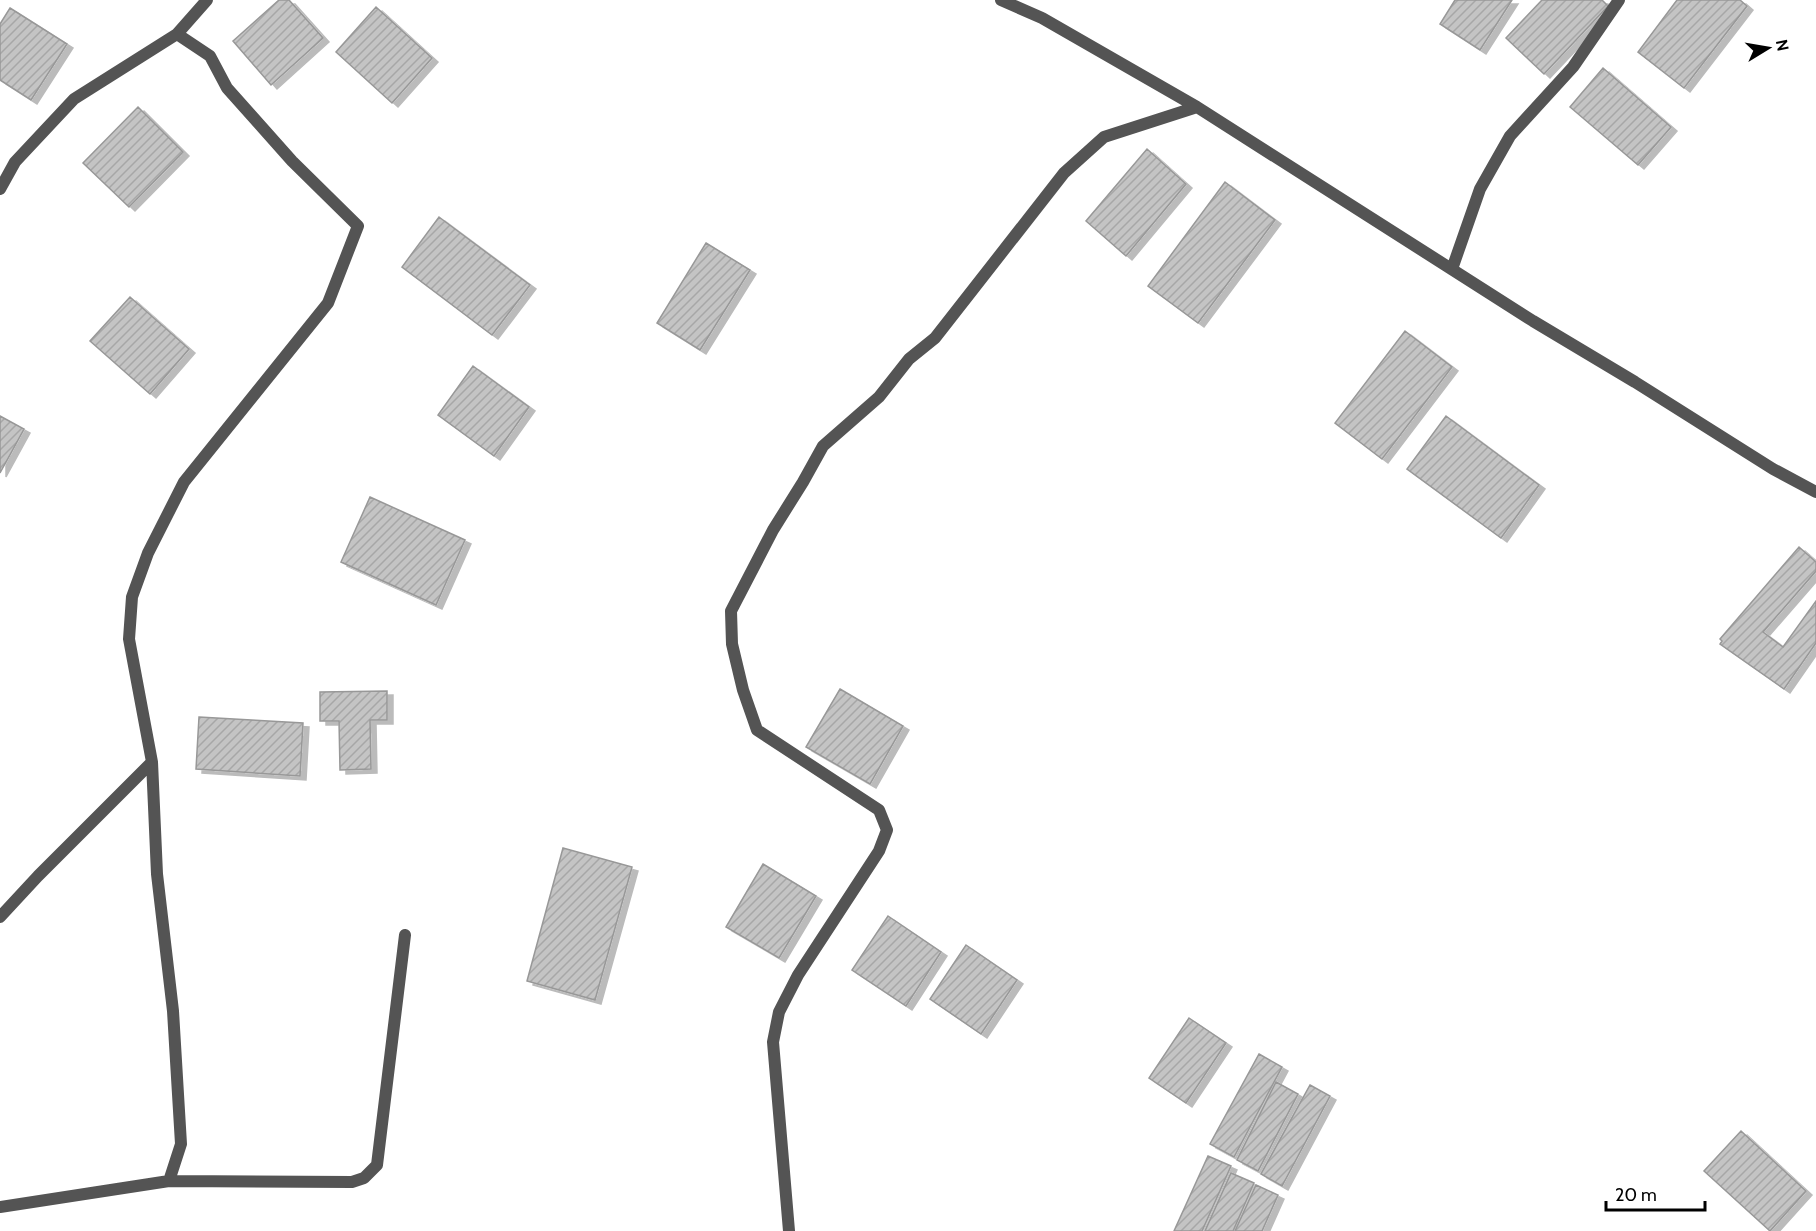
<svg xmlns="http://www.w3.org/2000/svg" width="1816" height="1231" font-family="Cabin,sans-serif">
<defs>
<pattern id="building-hatch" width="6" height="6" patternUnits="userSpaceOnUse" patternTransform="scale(1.5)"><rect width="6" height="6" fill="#c4c4c4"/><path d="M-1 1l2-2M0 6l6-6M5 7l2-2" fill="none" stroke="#a7a7a7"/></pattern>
<filter id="shadow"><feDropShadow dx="6" dy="4" stdDeviation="0" flood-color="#0004"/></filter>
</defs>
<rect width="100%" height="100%" fill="#fff"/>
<path fill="url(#building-hatch)" stroke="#989898" stroke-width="1.5" filter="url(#shadow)" d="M279,0h10l34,38 -52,47 -38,-44z
M1455,0h57l-32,50 -40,-26z
M1542,0h60l6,6 -64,68 -38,-36z
M1677,0h63l7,6 -63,82 -46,-36z
M376,7l56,51 -40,45 -56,-51z
M10,8l57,36 -36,56 -31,-20v-56z
M1603,68l68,59 -33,38 -68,-58z
M138,107l45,45 -54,55 -46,-44z
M1147,149l39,35 -60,72 -40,-35z
M1225,182l50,38 -77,103 -50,-37z
M439,217l91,68 -38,50 -90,-68z
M706,243l44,27 -50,80 -43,-27z
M130,297l59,52 -39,45 -60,-53z
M1405,331l47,36 -70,92 -47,-36z
M473,366l56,41 -35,49 -56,-41z
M0,416l24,13 -24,44z
M1446,416l93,69 -38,53 -94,-69z
M370,497l95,43 -29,65 -95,-43z
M1799,547l17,15v9l-53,61 20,15 33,-46v42l-32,46 -64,-45 2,-3 -2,-2z
M840,689l63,37 -33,58 -64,-37z
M387,691v29h-17l1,49 -31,1 -1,-49h-19v-29z
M199,717l104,6 -3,53 -104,-7z
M563,848l69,19 -37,133 -68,-19z
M763,864l53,32 -37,62 -53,-31z
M888,916l53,36 -35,54 -54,-36z
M966,945l51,35 -36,54 -51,-35z
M1189,1018l37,25 -40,60 -37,-25z
M1259,1054l23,13 -48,90 -24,-13z
M1276,1082l22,12 -40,77 -21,-11z
M1310,1085l20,11 -48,90 -21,-12z
M1741,1131l65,60 -36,40 -66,-60z
M1208,1156l23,10 -29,65h-28z
M1231,1173l23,10 -21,48h-28z
M1256,1185l22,10 -16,36h-27z"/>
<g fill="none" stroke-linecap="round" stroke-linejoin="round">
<path stroke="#545454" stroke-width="12" d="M1001,0l41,18 155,89 336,214 102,61 138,87 43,23
M0,189l15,-27 59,-63 103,-65
M1452,269l28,-80 30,-53 63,-69 46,-67
M0,917l38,-41 114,-114
M169,1181l183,1 12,-4 13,-13 28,-230
M0,1207l169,-26 12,-37 -8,-133 -16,-137 -5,-112 -23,-123 3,-42 16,-44 36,-71 144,-179 30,-77 -66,-65 -65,-73 -17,-32 -33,-22 30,-34
M789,1231l-16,-189 6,-30 19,-37 81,-124 8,-21 -8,-20 -122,-80 -14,-40 -11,-46 -1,-33 42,-81 30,-48 20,-36 56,-49 30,-38 26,-21 129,-165 40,-36 93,-30"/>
</g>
<g transform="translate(1768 48) rotate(79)" stroke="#ffffff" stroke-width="4.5" paint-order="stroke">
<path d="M0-4.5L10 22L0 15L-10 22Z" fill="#000000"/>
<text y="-9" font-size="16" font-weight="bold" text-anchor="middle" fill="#000000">N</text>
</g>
<path d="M1606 1201v9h99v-9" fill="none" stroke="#000000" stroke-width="3"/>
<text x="1615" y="1201" font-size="18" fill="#000000" stroke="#ffffff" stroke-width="4.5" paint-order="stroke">20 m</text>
</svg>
